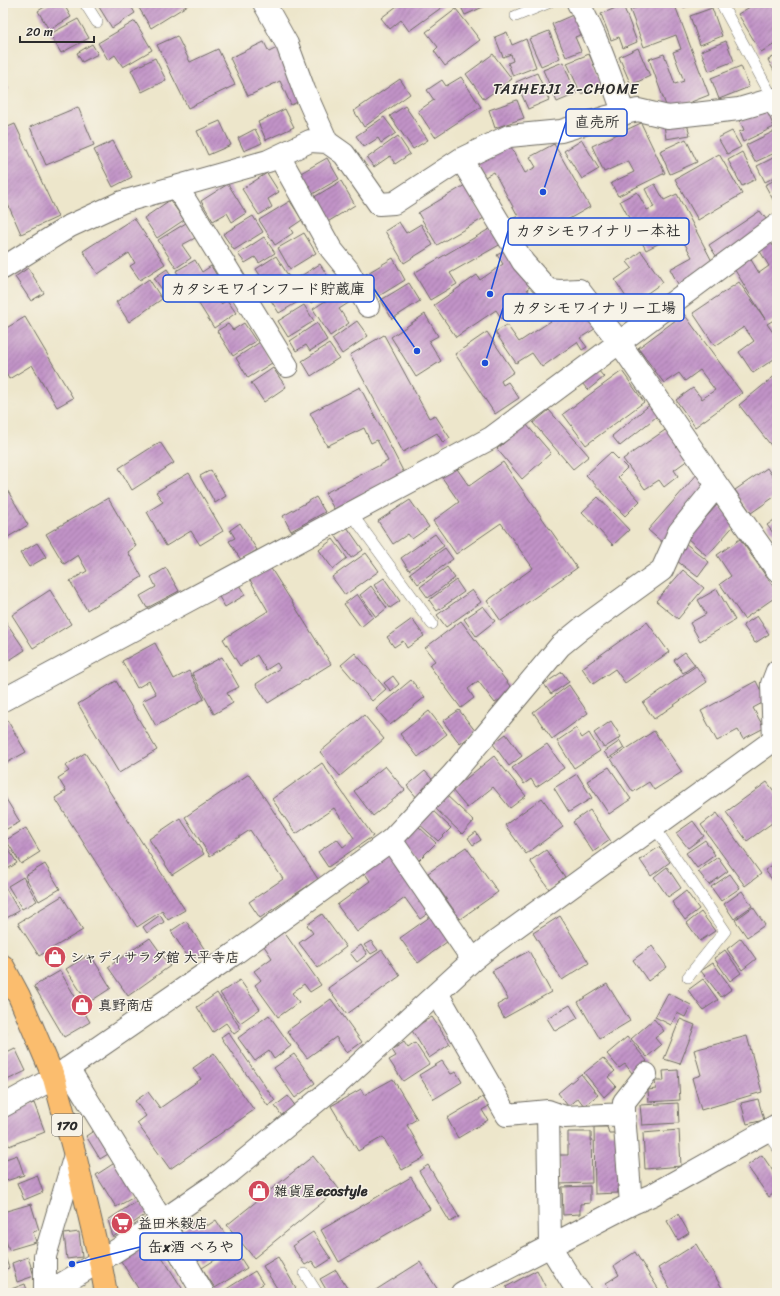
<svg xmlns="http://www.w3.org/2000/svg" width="780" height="1296" font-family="Sriracha,'Klee One',sans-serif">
<defs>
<pattern id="building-hatch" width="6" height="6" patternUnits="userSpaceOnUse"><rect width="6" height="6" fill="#c193c7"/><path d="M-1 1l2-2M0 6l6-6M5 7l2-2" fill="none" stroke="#9d78a2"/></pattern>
</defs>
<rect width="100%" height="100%" fill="#f7f3e8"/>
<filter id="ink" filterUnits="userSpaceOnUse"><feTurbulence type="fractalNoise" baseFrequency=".025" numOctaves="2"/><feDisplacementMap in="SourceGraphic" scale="8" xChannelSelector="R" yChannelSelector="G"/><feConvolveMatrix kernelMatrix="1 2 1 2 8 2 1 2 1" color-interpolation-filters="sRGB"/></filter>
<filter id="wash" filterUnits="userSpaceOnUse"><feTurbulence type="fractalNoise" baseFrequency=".012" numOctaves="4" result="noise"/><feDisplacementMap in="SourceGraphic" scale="16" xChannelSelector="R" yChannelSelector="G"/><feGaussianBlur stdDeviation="0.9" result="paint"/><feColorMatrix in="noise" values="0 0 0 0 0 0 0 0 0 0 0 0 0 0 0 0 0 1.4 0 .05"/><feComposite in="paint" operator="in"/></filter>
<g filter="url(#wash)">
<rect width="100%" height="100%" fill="#ede6cb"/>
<g id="blocks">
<path fill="url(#building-hatch)" d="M51,3h12l8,14 -22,13 -11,-19z
M106,3h23l6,10 -23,15 -13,-21z
M136,3h50l2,2 -37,23z
M401,3h42l2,2 -36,26 -8,-11 -11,9 -9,-11z
M459,3h33l-27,12z
M648,3h26l35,92 -41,16 -19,-52 15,-5 11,30 9,-3 -11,-29 8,-3 -5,-14 -32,12 -14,-37z
M681,3h15l-13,5z
M755,3h22v40l-16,9 -23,-38 17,-10z
M623,5l14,37 -14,6 -4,-11 -8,3 -10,-26z
M712,8l10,28 -22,9 -10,-29z
M456,9l24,31 -35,26 -11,-15 4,-4 -12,-15z
M575,14l8,20 -8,3 6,14 -15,6 -14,-33z
M78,19l11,19 -28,15 -11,-19z
M135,21l17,29 -29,17 -8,-12 -7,5 -10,-17z
M549,31l11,27 -19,8 -12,-27z
M507,32l5,13 14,-6 10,28 -23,9 -5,-13 5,-2 -2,-7 -8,3 -8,-20z
M177,36l13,26 28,-13 17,36 -47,23 -31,-63z
M726,41l8,20 -25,10 -8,-20z
M264,42l5,10 10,-5 25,52 -13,6 -11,-24 -32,15 -18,-38z
M92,44l6,10 -16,8 -5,-9z
M638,48l12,28 -19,9 -12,-28z
M493,54l19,25 -28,20 -18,-25z
M589,54l13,30 -21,10 -14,-31z
M777,55v21l-9,-16z
M155,58l11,22 -24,12 -11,-22z
M563,62l13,32 -19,8 -14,-32z
M741,66l8,21 -30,12 -8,-21z
M537,73l12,27 -21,9 -12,-27z
M3,77l6,12 -6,3z
M461,77l20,30 -46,30 -17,-26 16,-11 -7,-10 15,-10 4,6z
M400,79l10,15 -46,33 -10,-16z
M517,100l7,18 -29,10 -6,-18z
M405,106l23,34 -15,9 -23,-33z
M78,107l16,38 -48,20 -16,-38z
M285,109l9,18 -28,13 -8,-18z
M766,109l8,18 -31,15 -4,-10 5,-2 -4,-9z
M384,117l12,16 -15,10 -3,-5 -14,9 -8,-11z
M686,120l4,15 -24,4 -2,-14z
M220,121l11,24 -23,10 -11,-24z
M641,123l24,50 -47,23 -7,-13 23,-11 -6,-11 -24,11 -12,-26z
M15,124l43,93 -37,17 -18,-41v-64z
M255,129l7,14 -18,8 -6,-13z
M777,130v22l-22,10 -9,-17z
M732,131l9,16 -14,7 -9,-16z
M398,136l12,18 -15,10 -5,-8 -16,11 -7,-9z
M686,139l11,23 -27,12 -10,-23z
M582,140l17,29 -17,10 -18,-28z
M113,141l19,36 -19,10 -19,-37z
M554,144l36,63 -65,37 -13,-25 6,-3 -24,-44 -9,5 -8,-14 33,-18 15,28 11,-6 -6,-10z
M742,152l14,27 -14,7 -14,-26z
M719,154l23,40 -44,26 -23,-41z
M777,156v20l-12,6 -8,-16z
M327,158l12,21 -28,16 -12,-21z
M267,173l12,19 -11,7 4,8 -13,8 -17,-26z
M777,179v25l-1,1 -11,-20z
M341,181l14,24 -29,18 -15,-24z
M228,184l18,29 -14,9 -5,-9 -14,8 -12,-20z
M655,184l9,16 13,-6 37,71 -36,19 -8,-15 22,-12 -13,-24 -33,17 -26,-49 17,-9 10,18 7,-3 -9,-18z
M465,185l19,33 -47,27 -19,-32z
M170,200l14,20 -27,18 -13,-20z
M290,201l12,19 -12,8 3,5 -18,12 -16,-25z
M760,211l10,13 -52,35 -9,-14z
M253,216l10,16 -29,18 -11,-16z
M134,218l31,46 -25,16 -10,-14 5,-3 -6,-10 -31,21 -15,-23z
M399,222l7,11 15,-9 12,21 -29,18 -19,-32z
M186,223l9,15 -13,7 9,13 -15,10 -18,-28z
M491,228l10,16 -51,29 7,11 -27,16 -16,-27z
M304,233l12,20 -26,16 -12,-21z
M264,237l11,16 -16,10 -4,-6 -10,6 -7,-9z
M770,241l7,11v66l-10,6 10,14v19l-24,16 -14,-21 15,-11 -10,-14 -29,19 -22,-33 46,-31 26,37 -32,-52 17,-9 9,15 10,-7 -11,-18z
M506,250l25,36 -4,3 6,9 -31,21 -6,-9 -40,27 -22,-32 43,-30 3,5 23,-16 -6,-9z
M641,251l22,31 -32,23 -16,-25 17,-12 -5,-6z
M276,256l15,24 -16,11 -8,-13 -4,2 -7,-11z
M393,258l12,22 -26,16 -13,-22z
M195,260l7,12 9,-6 10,16 -27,17 -18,-28z
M320,264l15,24 -24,15 -15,-24z
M28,268l16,25 -13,8 -16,-24z
M167,269l12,18 -13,8 -12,-17z
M149,279l13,20 -33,23 -13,-20z
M409,283l11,18 -28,18 -11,-19z
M293,284l10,15 -24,14 -9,-14z
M342,290l8,12 -11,7 10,14 -19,13 -17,-27z
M214,294l7,10 6,-4 9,13 -22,15 -15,-24z
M548,296l12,18 19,-14 19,27 -18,11 7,9 -5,3 -5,-8 -35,25 -10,-14 -16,10 -21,-31 12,-7 12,17 32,-21 -13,-17z
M304,305l10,16 -26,16 -10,-16z
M425,314l13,22 -9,5 12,20 -25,16 -25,-40z
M684,314l58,79 -47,34 -19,-27 17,-12 9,11 13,-9 -15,-20 -15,11 -6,-8 -15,10 -26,-35z
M25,317l48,81 -16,9 -25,-42 -23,14 -6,-11v-38z
M357,321l11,15 -26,18 -10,-15z
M244,323l12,18 -23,15 -16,-25 11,-7 5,6z
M317,323l10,17 -17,11 -4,-6 -10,6 -6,-10z
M487,332l27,40 -13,9 2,4 5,-3 11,16 -24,16 -40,-60z
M384,335l45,83 6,-3 15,23 -7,5 -6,-10 -34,19 -53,-97z
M260,342l12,21 -24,15 -12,-20z
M329,344l10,14 -28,18 -9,-15z
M273,368l13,19 -22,15 -13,-19z
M597,369l7,8 -16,13 -7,-8z
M622,371l22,31 -58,43 -23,-31z
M777,374v79l-38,-48z
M360,387l44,86 -70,36 -9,-16 63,-32 -11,-21 -6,3 -7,-15 -37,18 -17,-33z
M652,403l9,10 -41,33 -8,-10z
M549,410l40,46 -16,13 -40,-46z
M526,424l25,29 -29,26 -25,-30z
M671,426l21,31 -18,13 4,6 -14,11 -5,-7 -14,9 -22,-30z
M160,442l14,21 -42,27 -13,-22z
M611,452l16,16 -9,9 22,24 -15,15 -39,-41z
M503,462l74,106 -76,53 -14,-20 46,-33 -32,-45 -45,31 -23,-33 26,-19 -18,-26 14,-10 14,20z
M767,468l10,15v12l-26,18 -16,-23z
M211,470l15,26 -11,7 -15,-27z
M699,472l15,13 -51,58 -15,-13z
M189,473l34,58 -23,14 -9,-14 -25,15 -19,-34 16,-10 -7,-10z
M3,483l25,42 -25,15z
M316,497l9,15 -34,19 -8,-15z
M598,497l31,33 -16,15 -31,-33z
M108,498l28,48 -8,6 14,25 -55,33 -17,-29 17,-10 -9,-16 -14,9 -18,-30z
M410,500l19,27 -17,12 -4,-5 -15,10 -15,-23z
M717,505l20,17 -30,34 -20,-18z
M777,518v20l-10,-13z
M240,523l17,27 -16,10 -12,-19 6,-3 -5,-8z
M347,527l16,23 -12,8 -16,-23z
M435,534l9,12 -35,24 -8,-12z
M333,539l14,19 -14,11 -14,-19z
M740,539l37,53v4l-33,23 -24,-35 11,-8 -14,-21z
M37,543l9,14 -17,10 -9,-14z
M685,543l24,19 -11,15 -25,-19z
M445,548l8,11 -35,25 -8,-11z
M366,553l13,18 -34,24 -13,-18z
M270,567l61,97 -63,39 -12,-19 24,-16 -3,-5 -11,7 -9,-15 -17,11 -17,-27 45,-28 -18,-31z
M447,567l8,11 -27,20 -8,-11z
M166,568l13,23 -32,17 -7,-12 16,-9 -5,-10z
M683,570l21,18 -26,31 -22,-18z
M384,578l16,23 -10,7 -16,-23z
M456,580l8,12 -27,19 -8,-11z
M238,583l7,12 -20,12 -7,-12z
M371,586l16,22 -11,9 -16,-22z
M717,589l18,31 -35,21 -10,-18 16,-9 -8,-14z
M50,590l21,34 -38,24 -21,-33z
M472,590l9,12 -35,25 -9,-12z
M357,594l16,23 -12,10 -17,-23z
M483,606l12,15 -19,15 -12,-17z
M757,616l12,18 -14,9 -12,-18z
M3,619h1l21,31 -17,11 -5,-7z
M412,619l12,17 -17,12 -4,-7 -9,6 -7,-10z
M461,621l52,69 -18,13 -17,-22 -10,8 6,9 -13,10 -32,-43 6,-4 -10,-13z
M647,622l22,30 -44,31 -10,-14 -22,15 -11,-16z
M155,643l19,36 15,-8 15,28 -48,27 -14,-25 14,-7 -7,-13 -12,7 -15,-27z
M685,652l10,13 -12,8 -9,-13z
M355,653l31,36 -14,12 -31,-36z
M222,657l17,30 -12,6 6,10 -19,11 -22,-41z
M696,666l11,16 -53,37 -11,-16z
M562,672l7,10 -18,12 -7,-10z
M393,676l6,8 -8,7 -7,-8z
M411,680l14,17 -35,28 -14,-16z
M116,681l41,69 -38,23 -41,-69z
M756,681l10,20 -13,7 11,20 -21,11 -5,-9 -21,11 -16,-30z
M569,685l19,28 -36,26 -19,-27z
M459,710l17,22 -16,12 -17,-23z
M429,711l18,23 -29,23 -18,-23z
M364,715l20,24 -44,37 -20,-24z
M6,718l20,34 -23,13v-45z
M611,721l10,16 -17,11 -10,-15z
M576,728l6,10 7,-5 11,18 -26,17 -17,-27z
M654,731l28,41 -28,18 -5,-8 -16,10 -22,-33z
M506,734l16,22 -13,10 -16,-22z
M620,741l4,7 -15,10 -5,-6z
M547,744l17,24 -28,19 -5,-8 -7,5 -12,-16z
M85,753l100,157 -17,10 -6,-9 -25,16 -82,-129 11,-7 -8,-13 11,-7 -4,-5z
M494,756l32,40 -16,12 -17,-21 -26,21 -15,-18z
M322,763l51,73 -45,31 -10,-15 19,-13 6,8 11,-9 -20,-30 -38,26 -24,-35z
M385,766l20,24 -32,26 -19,-25z
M609,767l22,32 -22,15 -22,-33z
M425,771l11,13 -18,15 -11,-13z
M249,774l69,105 -58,39 -11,-16 34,-23 -33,-49 -40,26 -25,-39z
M577,774l15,24 -23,14 -15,-24z
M767,782l10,13v43l-5,-15 -25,18 -21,-29z
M3,794l17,28 -17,9z
M445,794l29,27 -12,13 -28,-27z
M542,798l21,29 -37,27 -21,-29z
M431,809l20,19 -13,13 -20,-18z
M590,810l20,30 -17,12 -20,-30z
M717,813l44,61 -16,12 -44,-61z
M180,818l24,36 -32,21 -23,-36z
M693,821l11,15 -16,12 -12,-15z
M417,825l19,18 -18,18 -18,-19z
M26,828l14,24 -19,12 -15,-24z
M476,832l5,8 -8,5 -5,-7z
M3,840l14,23 -14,9z
M705,840l10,15 -18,13 -11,-15z
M466,847l32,45 -38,27 -32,-46z
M659,847l11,15 -19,14 -11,-16z
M546,850l19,27 -16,12 -19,-28z
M392,852l41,58 -13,9 -15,-21 -48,34 -20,-27 33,-24 -6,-9z
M718,857l10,14 -19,14 -11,-14z
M777,862v24l-12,-16z
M45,864l15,25 -21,12 -14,-25z
M667,867l14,21 -13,9 -14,-20z
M730,874l10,14 -19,13 -10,-14z
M23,877l14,24 -15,8 -14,-23z
M5,887l14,24 -16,9v-32z
M686,891l13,18 -14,11 -13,-18z
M742,891l10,15 -18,13 -10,-15z
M62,896l21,34 -44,26 -21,-33z
M753,907l12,18 -18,12 -12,-17z
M701,912l14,19 -15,10 -13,-18z
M322,914l24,33 -28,21 -19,-25 14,-10 -6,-8z
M434,914l17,25 -33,24 -18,-25z
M160,915l4,7 -17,11 -4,-6z
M560,916l29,47 -27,17 -29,-47z
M186,921l19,29 -15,10 -19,-29z
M284,932l37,53 -11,7 -6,-8 -12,9 7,9 -21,15 -23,-32 6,-5 -7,-9 18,-13 -8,-12z
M150,938l20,28 -42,30 -20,-29z
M741,938l15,21 -14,11 -15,-21z
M371,941l7,9 -7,4 -7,-9z
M361,945l6,9 -10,8 -7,-9z
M652,946l15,21 -19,14 -15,-21z
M382,950l18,26 -53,38 -19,-26z
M725,950l16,23 -11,8 -16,-23z
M529,951l22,41 -47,26 -7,-13 11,-6 -16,-28z
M90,954l21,34 -23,15 -22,-34z
M713,963l19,26 -11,8 -20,-26z
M60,971l30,51 -26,15 -30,-51z
M703,979l15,21 -15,10 -15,-20z
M240,980l20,29 -20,14 -20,-30z
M607,984l23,37 -30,18 -22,-37z
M217,993l24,36 -7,5 -8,-11 -13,9 -16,-25z
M668,993l23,12 -6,12 -8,-4 -6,12 -16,-8z
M331,999l31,43 -15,11 -11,-16 -29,21 -20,-27z
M570,1005l8,13 -23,13 -8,-13z
M269,1015l22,31 -17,13 -5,-8 -14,10 -17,-23z
M432,1017l18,27 -21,14 -18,-29z
M654,1019l10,12 -9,7 6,7 -14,12 -16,-18z
M680,1019l15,6 -15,39 -16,-5z
M3,1027l4,7 -4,2z
M228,1032l47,69 -7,5 -47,-69z
M747,1036l15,56 -61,18 -9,-32 9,-3 -7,-25z
M627,1037l20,24 -15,12 -7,-9 -6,4 -12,-14z
M404,1042l4,6 7,-5 14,21 -26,17 -14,-21 7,-4 -4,-6z
M15,1048l11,23 -23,11v-28z
M214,1053l40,57 -84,59 -33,-46 9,-7 -11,-15 13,-9 12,16 41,-29 -8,-11z
M294,1054l21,29 -20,15 -21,-30z
M603,1058l12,13 -7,6 8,9 -12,11 -20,-24z
M442,1061l9,13 5,-2 6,10 -28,17 -15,-24z
M678,1070l2,30 -31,2 -1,-12 8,-1 -1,-8h9l-1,-10z
M581,1074l17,21 -14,11 -6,-8 -10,8 -10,-13z
M393,1079l24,40 -10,6 18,32 -23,13 -19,-33 -25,14 -27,-45 30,-17 3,6z
M288,1096l8,11 -14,9 -7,-10z
M483,1097l6,9 -7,4 6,10 -30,18 -11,-20z
M758,1099l6,21 -17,4 -6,-21z
M34,1103l11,29 -36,14 -6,-16v-16z
M678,1103l1,20 -37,2 -2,-20z
M594,1127h13l2,6h9v60l-23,1z
M98,1128l15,23 -13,8 -14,-23z
M679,1130l2,36 -36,3 -2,-36z
M568,1132h23l1,51 -33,1v-29h9z
M3,1142l3,10 -3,1z
M17,1155l7,20 -21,7v-22z
M762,1155l15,22v14l-8,6 -22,-31z
M313,1156l26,33 -85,69 -27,-33z
M116,1162l20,34 -20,11 -20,-32z
M428,1165l31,52 -9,5 -31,-51z
M37,1175l6,17 -19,8 -7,-17z
M411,1177l19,32 -91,53 -18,-32z
M590,1186v17l-10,1v10l-17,1 -1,-28z
M138,1200l10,13 -35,24 -5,-17z
M31,1204l8,26 -6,2 3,10 -27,8 -6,-19v-19z
M678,1214l11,19 -11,7 -11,-19z
M201,1217l6,9 9,-6 31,48 -32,20 -13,-20 19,-12 -5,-7 -18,12 -19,-29z
M79,1232l3,25 -15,2 -3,-25z
M313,1232l18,27 -14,9 -5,-7 -7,4 -13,-19z
M152,1241l33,52h-44l-20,-32z
M696,1244l29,49h-52l-15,-25z
M3,1251l6,17 -6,2z
M635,1252l26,41h-49l-6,-10 13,-8 -5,-9z
M28,1257l6,19 -17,6 -5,-19z
M278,1257l18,31 -8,5h-8l-17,-27z
M420,1262l18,28 -4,3h-63z
M336,1270l14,23h-22l-8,-14z
M537,1270l9,18 -10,5h-27l-3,-6z
M255,1271l8,13 -10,6 2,3h-35z
M25,1284l3,9h-25v-1z"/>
</g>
</g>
<g filter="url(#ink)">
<use href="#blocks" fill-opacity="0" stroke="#6f6c63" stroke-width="1"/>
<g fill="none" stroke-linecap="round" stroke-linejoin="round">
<g stroke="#6f6c63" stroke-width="12">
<path id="service" d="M85,3l12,19
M721,3l52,96
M516,16l32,-13
M351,513l81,111
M655,828l70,103 -37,46
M766,1130l11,17
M305,1274l12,19"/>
</g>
<g stroke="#6f6c63" stroke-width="24">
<path id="minor" d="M264,3l23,41 17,46 23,52
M578,3c20,35 32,73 46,111
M279,156l52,93 17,21 20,36
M461,159l62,103 25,28 12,1 19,-1 40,52 98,143 60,85
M177,187l110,179
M3,268l67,-42 52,-24 146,-41 42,-20 17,1 17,12 35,50 15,-1 67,-44 48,-23 52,-5 46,-14 31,-7 30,7 71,-8 34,-10 4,8
M3,700l488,-262 286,-213
M391,840l82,120
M437,993l70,122 41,-4 17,6 59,-3
M68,1068l94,153 41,72
M3,1106l51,-28 180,-124 157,-114 62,-66 107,-128 22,-18 80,-58 17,-38 38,-47
M548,1111l2,135 22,36 8,11
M631,1204l-7,-90v-12l22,-28
M45,1293v-37l30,-101
M47,1293l53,-32 62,-40 54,-37 123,-101 134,-123 21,-17 280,-203 -2,-56 5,-13
M462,1293l21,-12 148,-77 21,-9 125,-70"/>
</g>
<g stroke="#6f6c63" stroke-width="24">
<path id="trunk" d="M3,966l16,30 35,82 21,77 25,106 6,32"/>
</g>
<use href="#service" stroke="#fff" stroke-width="11"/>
<use href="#minor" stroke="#fff" stroke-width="22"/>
<use href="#trunk" stroke="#fbbd6e" stroke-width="22"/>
</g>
</g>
<defs>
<g id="shop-disc" transform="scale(1.15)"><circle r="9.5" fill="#d1495b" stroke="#f7f3e8"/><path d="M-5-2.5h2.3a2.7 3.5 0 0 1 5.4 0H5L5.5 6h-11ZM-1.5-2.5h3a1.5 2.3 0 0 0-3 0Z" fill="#fff"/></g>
<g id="supermarket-disc" transform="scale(1.15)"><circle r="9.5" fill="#d1495b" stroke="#f7f3e8"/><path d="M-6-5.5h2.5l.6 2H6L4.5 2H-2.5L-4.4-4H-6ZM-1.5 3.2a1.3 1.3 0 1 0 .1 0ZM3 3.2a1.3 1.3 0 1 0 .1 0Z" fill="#fff"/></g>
</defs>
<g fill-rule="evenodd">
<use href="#shop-disc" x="55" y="957"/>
<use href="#shop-disc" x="82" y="1005"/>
<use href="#shop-disc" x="259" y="1191"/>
<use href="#supermarket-disc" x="122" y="1223"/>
</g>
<g text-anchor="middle" stroke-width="3" stroke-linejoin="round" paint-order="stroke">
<rect fill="#f7f3e8" stroke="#686764" stroke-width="1" x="52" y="1114" width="30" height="22" rx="3"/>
<g font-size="13" font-weight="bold" fill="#2b2b2b">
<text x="67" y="1130">170</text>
</g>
<g font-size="14" font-weight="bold" fill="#2b2b2b" stroke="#f7f3e8" text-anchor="start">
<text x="70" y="962">シャディサラダ館 大平寺店</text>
<text x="98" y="1010">真野商店</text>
<text x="274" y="1196">雑貨屋ecostyle</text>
<text x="138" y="1228">益田米穀店</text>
</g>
<g font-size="15" letter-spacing="1" fill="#2b2b2b" stroke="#f7f3e8">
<text x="566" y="94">TAIHEIJI 2-CHOME</text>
</g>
</g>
<path fill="none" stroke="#1d4ed8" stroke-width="1.5" d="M543 192L566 122M490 294L508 231M417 351L374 289M485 363L503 308M72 1264L140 1247"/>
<g fill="#1d4ed8" stroke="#f7f3e8" stroke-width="1.5">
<circle cx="543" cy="192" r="4"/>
<circle cx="490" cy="294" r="4"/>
<circle cx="417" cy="351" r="4"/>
<circle cx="485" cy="363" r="4"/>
<circle cx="72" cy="1264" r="4"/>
</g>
<g fill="#f7f3e8" stroke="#1d4ed8" stroke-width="1.5">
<rect x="566" y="109" width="61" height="27" rx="4"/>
<rect x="508" y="218" width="181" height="27" rx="4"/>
<rect x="163" y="275" width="211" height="27" rx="4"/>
<rect x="503" y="294" width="181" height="27" rx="4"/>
<rect x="140" y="1233" width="102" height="27" rx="4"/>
</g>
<g font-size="15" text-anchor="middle" font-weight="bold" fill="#2b2b2b">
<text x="597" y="127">直売所</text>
<text x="598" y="236">カタシモワイナリー本社</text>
<text x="268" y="294">カタシモワインフード貯蔵庫</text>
<text x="594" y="313">カタシモワイナリー工場</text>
<text x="191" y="1252">缶x酒 べろや</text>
</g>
<rect width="780" height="1296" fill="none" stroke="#f7f3e8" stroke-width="16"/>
<path d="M20 36v6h74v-6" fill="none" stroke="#2b2b2b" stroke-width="2"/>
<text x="26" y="36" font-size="12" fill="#2b2b2b" stroke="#f7f3e8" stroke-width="3" paint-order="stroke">20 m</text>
</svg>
